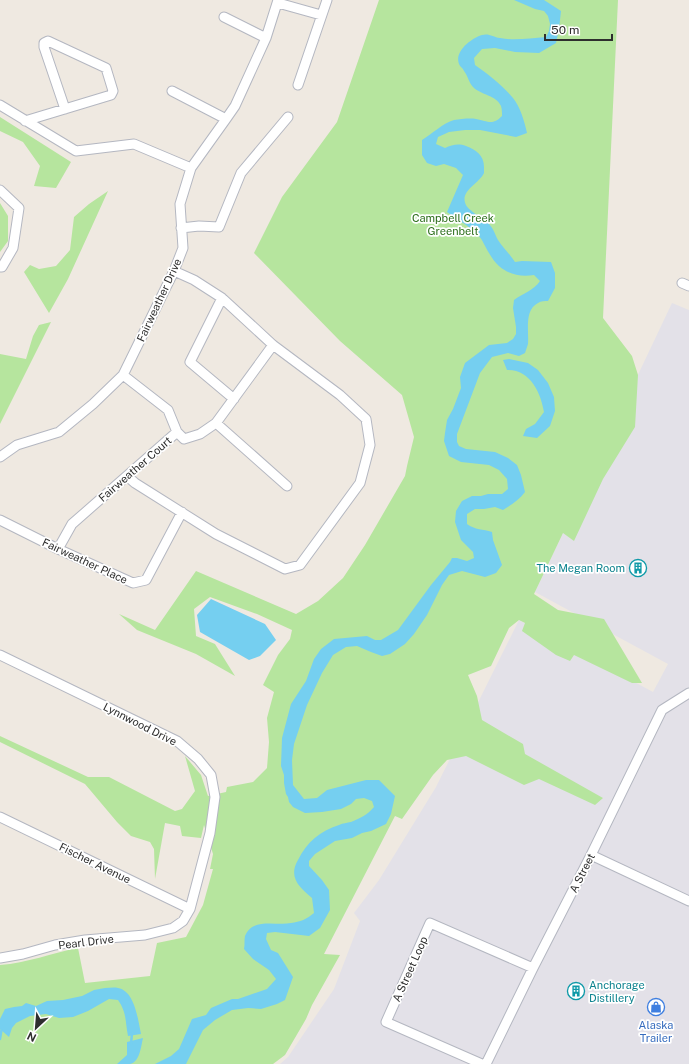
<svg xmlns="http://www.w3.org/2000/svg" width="689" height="1064" font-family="'Public Sans',sans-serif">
<rect width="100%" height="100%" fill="#efe9e1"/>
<path fill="#e3e1e8" d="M672,303l17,7v754h-409l8,-7 46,-68 26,-68 -6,-8 25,-33 57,-93 83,-167 134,72 15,-28 -133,-72z"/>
<path fill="#b6e59e" d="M379,0h239l-15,318 29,38 6,19 -3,52 -32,52 -29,62 -11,-8 -29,61 24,16 46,9 38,64h-10l-58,-28 -4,6 -14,-6 -34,-24 3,-8 -6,-3 -10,8 -18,38 -23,9 9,21 5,24 41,24 2,10 78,44 -8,7 -56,-26 -15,6 -58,-29 -19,4 -14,15 -31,44 -7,-3 -71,138 16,1 -28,50 -6,14 -21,36 -12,9h-273v-99c27,-2 52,-12 78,-17l7,35 65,-7 7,-33 29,-6 17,-32 10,-36h-3l3,-15 -9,-29 -3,13 -19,-2 -2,-10 -15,-3 -10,56 -1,-30 -4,-7 -19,-6 -14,-14 -32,-38 -85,-42v-6l88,41h21l66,34 7,-2 13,-18 -10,-35 16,19 7,21 18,-4 1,-5 26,-5 14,-14 2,-26 -2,-24 7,-26 -11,-7 15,-30 12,-16 2,-9 -35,-16 -47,-17 -16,12 2,27 19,8 20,32 -39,-22 -59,-24 -18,-16 36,16 41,-59 100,43 22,-13 25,-23 22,-33 40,-69 2,-10 7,-29 -12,-42 -62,-54 -86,-88 28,-56 55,-75z
M0,117l71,45 -15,26 -22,-2 6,-20 -17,-24 -23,-11z
M108,191l-40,88 -19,34 -25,-41 6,-7 9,4 17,-3 14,-16 4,-33 15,-13z
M0,203l8,13v25l-8,11z
M51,322l-51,102v-70l26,5 7,-23 6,-11z"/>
<path fill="#75cff0" d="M514,0h30l17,11 -2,18 -3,14 -17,10 -24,-1 -20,-4 -13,1 -8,9 1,7c13,9 28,21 38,33 7,8 12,25 14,35l-11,4 -36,-7h-15l-16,2 -11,5 -2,7 9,4c7,-3 13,-5 21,-2 10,4 18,9 18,21 0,1 0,5 0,6 -5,11 -25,18 -18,32 2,5 18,14 23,19 5,5 6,11 9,16 5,8 12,14 17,22l7,-1 29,1 4,11v15l-7,13c-3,0 -7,0 -10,2 -14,7 -9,28 -10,41 -1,3 -2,6 -3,9l-6,3 -11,-3 -16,4 -12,16 -23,61v8l2,4 7,3 29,3 13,6 9,7 4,10 4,17c-6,8 -14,13 -22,18l-8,-3 -11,2h-9l-8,5v10c8,6 16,5 25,8l1,8 9,25 -6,8 -11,4 -23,-6 -13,4 -7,10 -15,30 -13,19 -9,10 -15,10 -8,2 -11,-4 -14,-6 -11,1 -13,8 -11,18 -15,32 -13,39 -2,16 1,25 11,14 13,-1 10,-8 39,-10h13l16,16 -4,18 -5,10 -15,7 -9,2 -10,5 -17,3 -20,13 -6,7v5l13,14 7,10 1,20 -10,18 -11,8 -34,-4 -8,1 -1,6 5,11 7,3 15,24 -8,23 -8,4 -16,5 -13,-1 -16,2 -17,10 -12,10 -17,34h-31l16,-8 8,-7 13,-30 14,-4 5,-7 21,-9h6l29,-10 9,-10 -7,-9 -16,-11 -9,-10c1,-4 0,-9 1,-13 8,-19 31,-10 46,-13 9,-1 16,-4 23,-10l-2,-15c-13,-11 -24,-21 -14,-38 9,-18 22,-29 41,-35 4,-2 8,-2 12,-3 10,-4 16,-7 23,-15l-2,-6 -8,-3 -8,1 -5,5 -10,5 -19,3 -17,1 -12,-6 -4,-5 -1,-5 -2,-3 -2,-11v-8l-3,-9 1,-28 9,-34 15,-23 8,-22 7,-10 13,-10 33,-3 8,4h6l17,-10 33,-45 19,-23 2,-4h5l10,3 7,-3 -1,-6 -12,-12 -6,-18 1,-11 6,-10 10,-5h9l7,-2h14l6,-5 -1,-10 -8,-9 -10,-5 -28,-3 -12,-6 -5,-15 1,-8 2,-13 6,-11 8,-21 -1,-11 5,-14 24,-18 18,-2 6,-4 3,-5v-7l-3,-19 1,-8c8,-6 20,-10 26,-19l-6,-6c-20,3 -35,-4 -45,-22 -4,-6 -6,-13 -11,-18 -9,-9 -21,-16 -31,-23l16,-37 -7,-7 -12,-4 -8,2 -9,-3 -5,-8v-15c10,-6 21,-17 32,-20 7,-1 16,-2 22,-1 12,2 16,7 26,-3 0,-3 0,-7 -1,-10 -5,-11 -20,-11 -28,-19 -4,-4 -5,-11 -9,-16 -1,-3 -4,-4 -5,-7 -5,-13 13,-26 23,-29 7,-2 11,2 18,3 15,3 30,0 46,-1l3,-6 1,-7 -2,-8 -4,-5 -9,-2z
M509,359l19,4 10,7 10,13 6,14 1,14 -5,15 -13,12 -14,-2 3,-7 9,-5 9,-12c-3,-19 -14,-43 -37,-42l-4,-10z
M211,599l54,25 11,16 -16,16 -11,4 -49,-28 -3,-17z
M105,988c4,0 9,-1 13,0 17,3 20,32 23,46l-13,2c-3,-15 -1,-23 -10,-36l-9,-1 -21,12 -15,6 -14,1 -13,-4 -16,2 -14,7 -4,5 -3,9 -9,-8v-10l5,-10 9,-2 8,-1 4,-3 10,3 11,-5 16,-1 19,-4 12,-6z
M143,1038c-2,8 -3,24 -13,26 -4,0 -9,0 -13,0l10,-9v-13z"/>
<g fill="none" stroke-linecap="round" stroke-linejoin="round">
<path stroke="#75cff0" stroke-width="2.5" d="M0,1039l2,-12
M131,1044l1,-11"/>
<g stroke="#b4b7c1" stroke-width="11">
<path id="minor" d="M278,3l43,12
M224,17l42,21
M298,85l29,-85
M172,91l54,28
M0,105l76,46 58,-7 57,24
M25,121l86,-26 2,-4 -7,-23 -58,-27 -4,2v4l21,62
M0,190l19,18 -6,40 -11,19h-2
M181,228l18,-2 20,1 22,-54 47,-56
M682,283l7,3
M222,298l-32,64 44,37
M216,423l71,63
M177,432l7,7 16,-5 16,-11 57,-78
M0,457l17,-12 42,-13 34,-28 30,-29 51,-104 9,-23 -3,-44 11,-36 35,-49 9,-13 31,-68 12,-38
M127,476l8,7 81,51 69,35 15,-4 60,-82 10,-38 -4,-26 -26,-24 -67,-50 -51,-47 -28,-18 -20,-9
M0,520l58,29 75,34 13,-3 36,-68
M58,549l14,-25 105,-92 -9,-22 -45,-35
M0,655l177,86 21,18 13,16 4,22 -5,36 -20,76 -7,12 -10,7 -28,7 -60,5 -30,5 -32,9 -23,4
M0,817l190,92
M591,855l98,46
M482,1064l-96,-42 44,-99 103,45
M486,1064l47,-96 58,-113 71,-145 27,-17"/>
</g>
<use href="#minor" stroke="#fff" stroke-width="9"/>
</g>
<defs>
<g id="building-ring" transform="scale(0.9)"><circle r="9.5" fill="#fff" stroke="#0f9aa8" stroke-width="1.5"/><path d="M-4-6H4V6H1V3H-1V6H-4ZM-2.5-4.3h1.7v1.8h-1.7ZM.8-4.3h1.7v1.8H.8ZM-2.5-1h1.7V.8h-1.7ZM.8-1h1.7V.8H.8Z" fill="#0f9aa8"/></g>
<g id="shop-ring" transform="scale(0.9)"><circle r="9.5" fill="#fff" stroke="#3f7fe0" stroke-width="1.5"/><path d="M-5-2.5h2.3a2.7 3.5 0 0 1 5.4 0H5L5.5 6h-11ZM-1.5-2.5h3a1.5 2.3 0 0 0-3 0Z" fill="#3f7fe0"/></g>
</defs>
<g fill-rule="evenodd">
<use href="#building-ring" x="638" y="568"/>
<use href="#building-ring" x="576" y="991"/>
<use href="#shop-ring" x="656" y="1007"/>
</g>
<g text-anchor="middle" stroke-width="3.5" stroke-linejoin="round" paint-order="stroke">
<g font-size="11" fill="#2c6e1b" stroke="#fff">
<text x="453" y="222">Campbell Creek<tspan x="453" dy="13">Greenbelt</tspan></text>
</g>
<g font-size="11" fill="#2e2e2e" stroke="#fff">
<text transform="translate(159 300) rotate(-65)" y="4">Fairweather Drive</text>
<text transform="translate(135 469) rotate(-41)" y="4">Fairweather Court</text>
<text transform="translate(85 561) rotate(25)" y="4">Fairweather Place</text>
<text transform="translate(140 724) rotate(27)" y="4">Lynnwood Drive</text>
<text transform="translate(95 863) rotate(26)" y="4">Fischer Avenue</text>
<text transform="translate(582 873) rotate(-63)" y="4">A Street</text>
<text transform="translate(86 942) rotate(-7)" y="4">Pearl Drive</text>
<text transform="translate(410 969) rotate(-66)" y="4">A Street Loop</text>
</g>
<g font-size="11" fill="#0d838f" stroke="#fff" text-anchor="end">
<text x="625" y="572">The Megan Room</text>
<text x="589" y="989" text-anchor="start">Anchorage<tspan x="589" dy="13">Distillery</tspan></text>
</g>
<g font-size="11" fill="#366cbe" stroke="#fff">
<text x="656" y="1029">Alaska<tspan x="656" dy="13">Trailer</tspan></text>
</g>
</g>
<g transform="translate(36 1028) rotate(206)" stroke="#ffffff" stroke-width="3" paint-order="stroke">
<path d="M0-3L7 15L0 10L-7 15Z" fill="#2e2e2e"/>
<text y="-6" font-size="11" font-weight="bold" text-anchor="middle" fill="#2e2e2e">N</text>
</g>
<path d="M545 34v6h67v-6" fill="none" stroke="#2e2e2e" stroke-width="2"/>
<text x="551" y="34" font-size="12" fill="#2e2e2e" stroke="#ffffff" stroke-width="3" paint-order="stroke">50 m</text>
</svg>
